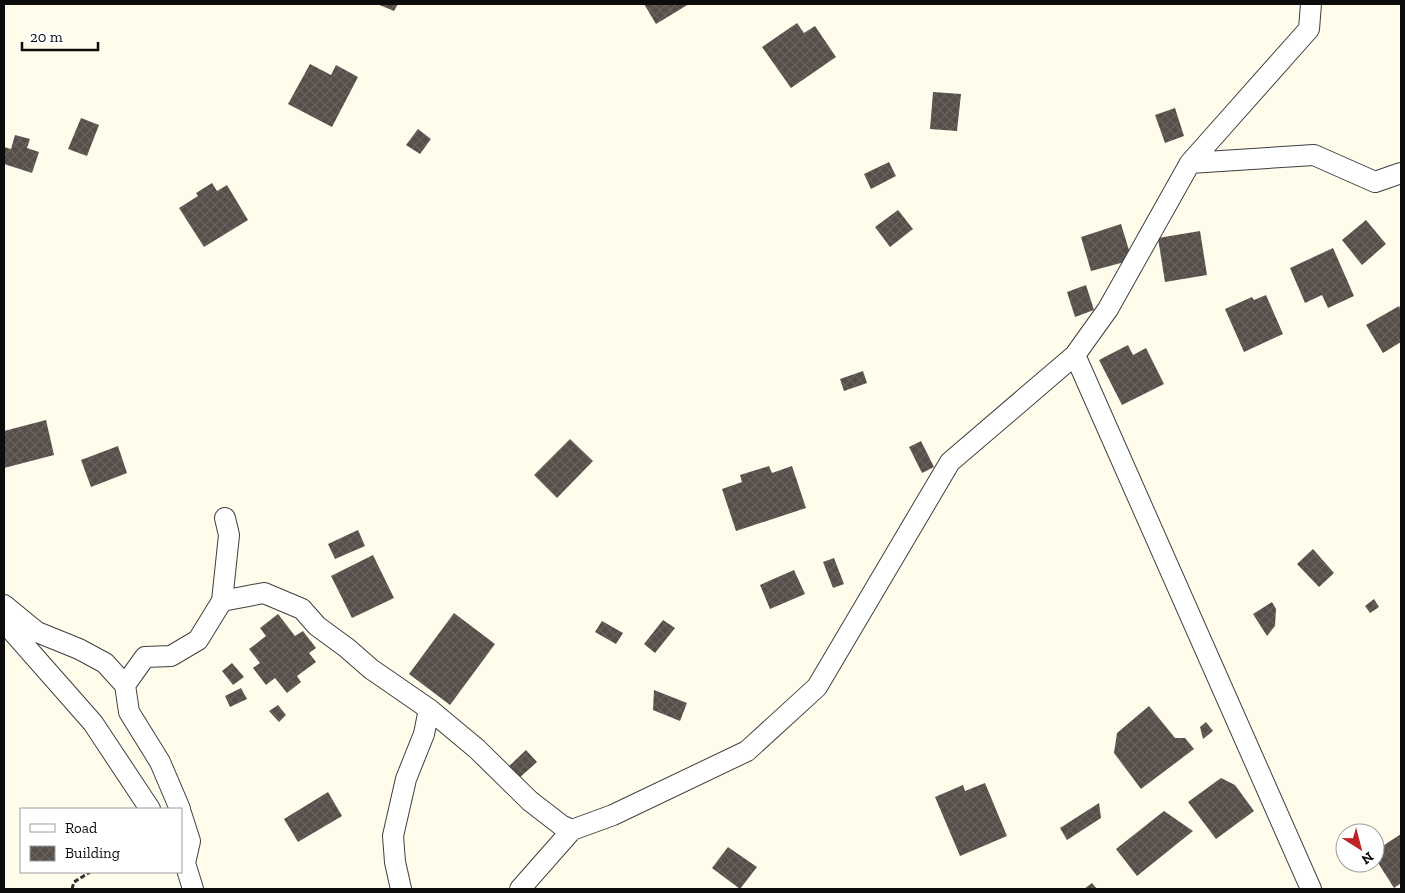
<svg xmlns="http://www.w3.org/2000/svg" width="1405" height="893" font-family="'Zilla Slab',serif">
<defs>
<pattern id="building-cross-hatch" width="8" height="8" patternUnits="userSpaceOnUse" patternTransform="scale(1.25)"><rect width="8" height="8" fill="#554e49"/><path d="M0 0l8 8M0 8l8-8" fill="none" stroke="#68635f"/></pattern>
</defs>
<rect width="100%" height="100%" fill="#fffcec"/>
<path fill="url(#building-cross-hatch)" d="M377,4h21l-4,7z
M644,4h45l-33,20z
M797,23l7,10 11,-7 21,31 -45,31 -29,-41z
M310,64l21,11 5,-10 22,12 -26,50 -44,-23z
M933,92l28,2 -4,37 -27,-2z
M1175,108l9,28 -19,7 -10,-28z
M81,118l18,7 -12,31 -19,-7z
M418,129l13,10 -11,15 -14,-9z
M15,135l15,4 -3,9 12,4 -7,21 -28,-9v-17l7,2z
M889,162l7,14 -25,13 -7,-15z
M212,183l5,8 10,-6 21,35 -44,27 -25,-39 19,-12 -2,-3z
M898,210l15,19 -23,18 -15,-20z
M1366,220l20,24 -24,21 -20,-25z
M1121,224l11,36 -41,11 -10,-34z
M1200,231l7,44 -42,7 -7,-44z
M1333,248l21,48 -26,12 -6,-13 -17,8 -15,-35z
M1086,285l8,25 -19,7 -8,-25z
M1266,295l17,39 -39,18 -19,-43 27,-12 2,3z
M1399,306l2,5v31l-18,11 -17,-28z
M1128,345l5,10 13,-7 18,36 -42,21 -23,-45z
M863,371l4,12 -23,8 -4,-12z
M46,420l8,35 -50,13v-37z
M570,439l23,22 -36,37 -23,-23z
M921,441l13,26 -12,6 -13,-26z
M118,446l9,27 -36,14 -10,-27z
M769,466l3,7 20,-7 14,42 -70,23 -14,-42 20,-7 -2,-7z
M358,530l7,16 -30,13 -7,-15z
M1313,549l21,24 -15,14 -22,-23z
M373,555l21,43 -42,20 -21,-42z
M834,558l10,26 -11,4 -10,-26z
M794,570l11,24 -35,15 -10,-24z
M1374,599l5,8 -9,6 -5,-7z
M1272,602l4,7 -1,17 -8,10 -14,-22z
M454,613l41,31 -45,61 -41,-31z
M278,614l17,22 8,-5 13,17 -7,5 7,9 -19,14 4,6 -14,11 -12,-15 -9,7 -13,-17 7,-5 -11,-14 17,-13 -6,-8z
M663,620l12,8 -20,25 -11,-9z
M602,621l21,12 -7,11 -21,-12z
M232,663l12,14 -11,8 -11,-14z
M241,688l6,11 -17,8 -5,-11z
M654,690l33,13 -7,18 -27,-11z
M278,705l8,10 -7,7 -10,-11z
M1149,706l26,32h10l9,11 -53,40 -27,-36 3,-20z
M1206,722l7,9 -10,8 -3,-12z
M526,750l11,12 -19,17 -11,-11z
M1221,778l14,7 19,26 -38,28 -28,-37z
M985,783l22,53 -47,20 -25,-59 28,-12 2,6z
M328,792l14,24 -44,26 -14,-23z
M1099,803l2,15 -34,22 -7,-12z
M1164,811l29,20 -56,45 -21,-27z
M1401,834v49l-7,5 -19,-30v-7z
M728,847l29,20 -17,22 -28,-21z
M1092,883l5,6h-13z"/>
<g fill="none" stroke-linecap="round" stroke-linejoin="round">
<g stroke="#3f3f3f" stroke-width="22">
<path id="minor" d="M1190,163l124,-8 61,27 26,-9
M1075,355l236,534
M222,601l42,-8 38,16 15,17 30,22 24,21 58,40 48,40 53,52 31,24 11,5
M4,605l33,27 42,17 26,14 20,22
M4,622l89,101 57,86
M180,809l-20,-47 -31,-50 -4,-27 20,-28 26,-1 27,-16 24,-39 7,-66 -4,-17
M181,813l9,28 -5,22
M181,857l4,6 8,26
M401,889l-6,-27 -2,-26 13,-57 18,-45 5,-25
M520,889l52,-59 41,-15 134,-64 70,-64 133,-225 125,-107 33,-46 82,-146 119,-134 2,-25"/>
</g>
<path stroke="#2e2e2e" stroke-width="3" stroke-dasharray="5 2.5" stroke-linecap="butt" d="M72,889l2,-7 16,-10"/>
<use href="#minor" stroke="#fff" stroke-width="20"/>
</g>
<rect width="1405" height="893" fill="none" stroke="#0c0c0c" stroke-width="10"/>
<rect x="20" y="808" width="162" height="65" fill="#ffffff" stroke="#9e9e9e"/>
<rect x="30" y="824" width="25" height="8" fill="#ffffff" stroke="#9e9e9e"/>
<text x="65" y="833" font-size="15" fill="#0c0c0c">Road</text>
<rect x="30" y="846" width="25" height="15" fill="url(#building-cross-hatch)" stroke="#9e9e9e"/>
<text x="65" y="858" font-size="15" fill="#0c0c0c">Building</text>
<g transform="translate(1360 848) rotate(144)"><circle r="24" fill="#ffffff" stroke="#9e9e9e"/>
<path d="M0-4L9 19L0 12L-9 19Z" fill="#be2325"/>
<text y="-8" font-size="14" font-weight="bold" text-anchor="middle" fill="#0c0c0c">N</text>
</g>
<path d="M22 42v8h76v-8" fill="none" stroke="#0c0c0c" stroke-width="2.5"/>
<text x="30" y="42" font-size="15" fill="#0c0c0c" stroke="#ffffff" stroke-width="4" paint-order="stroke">20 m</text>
</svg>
